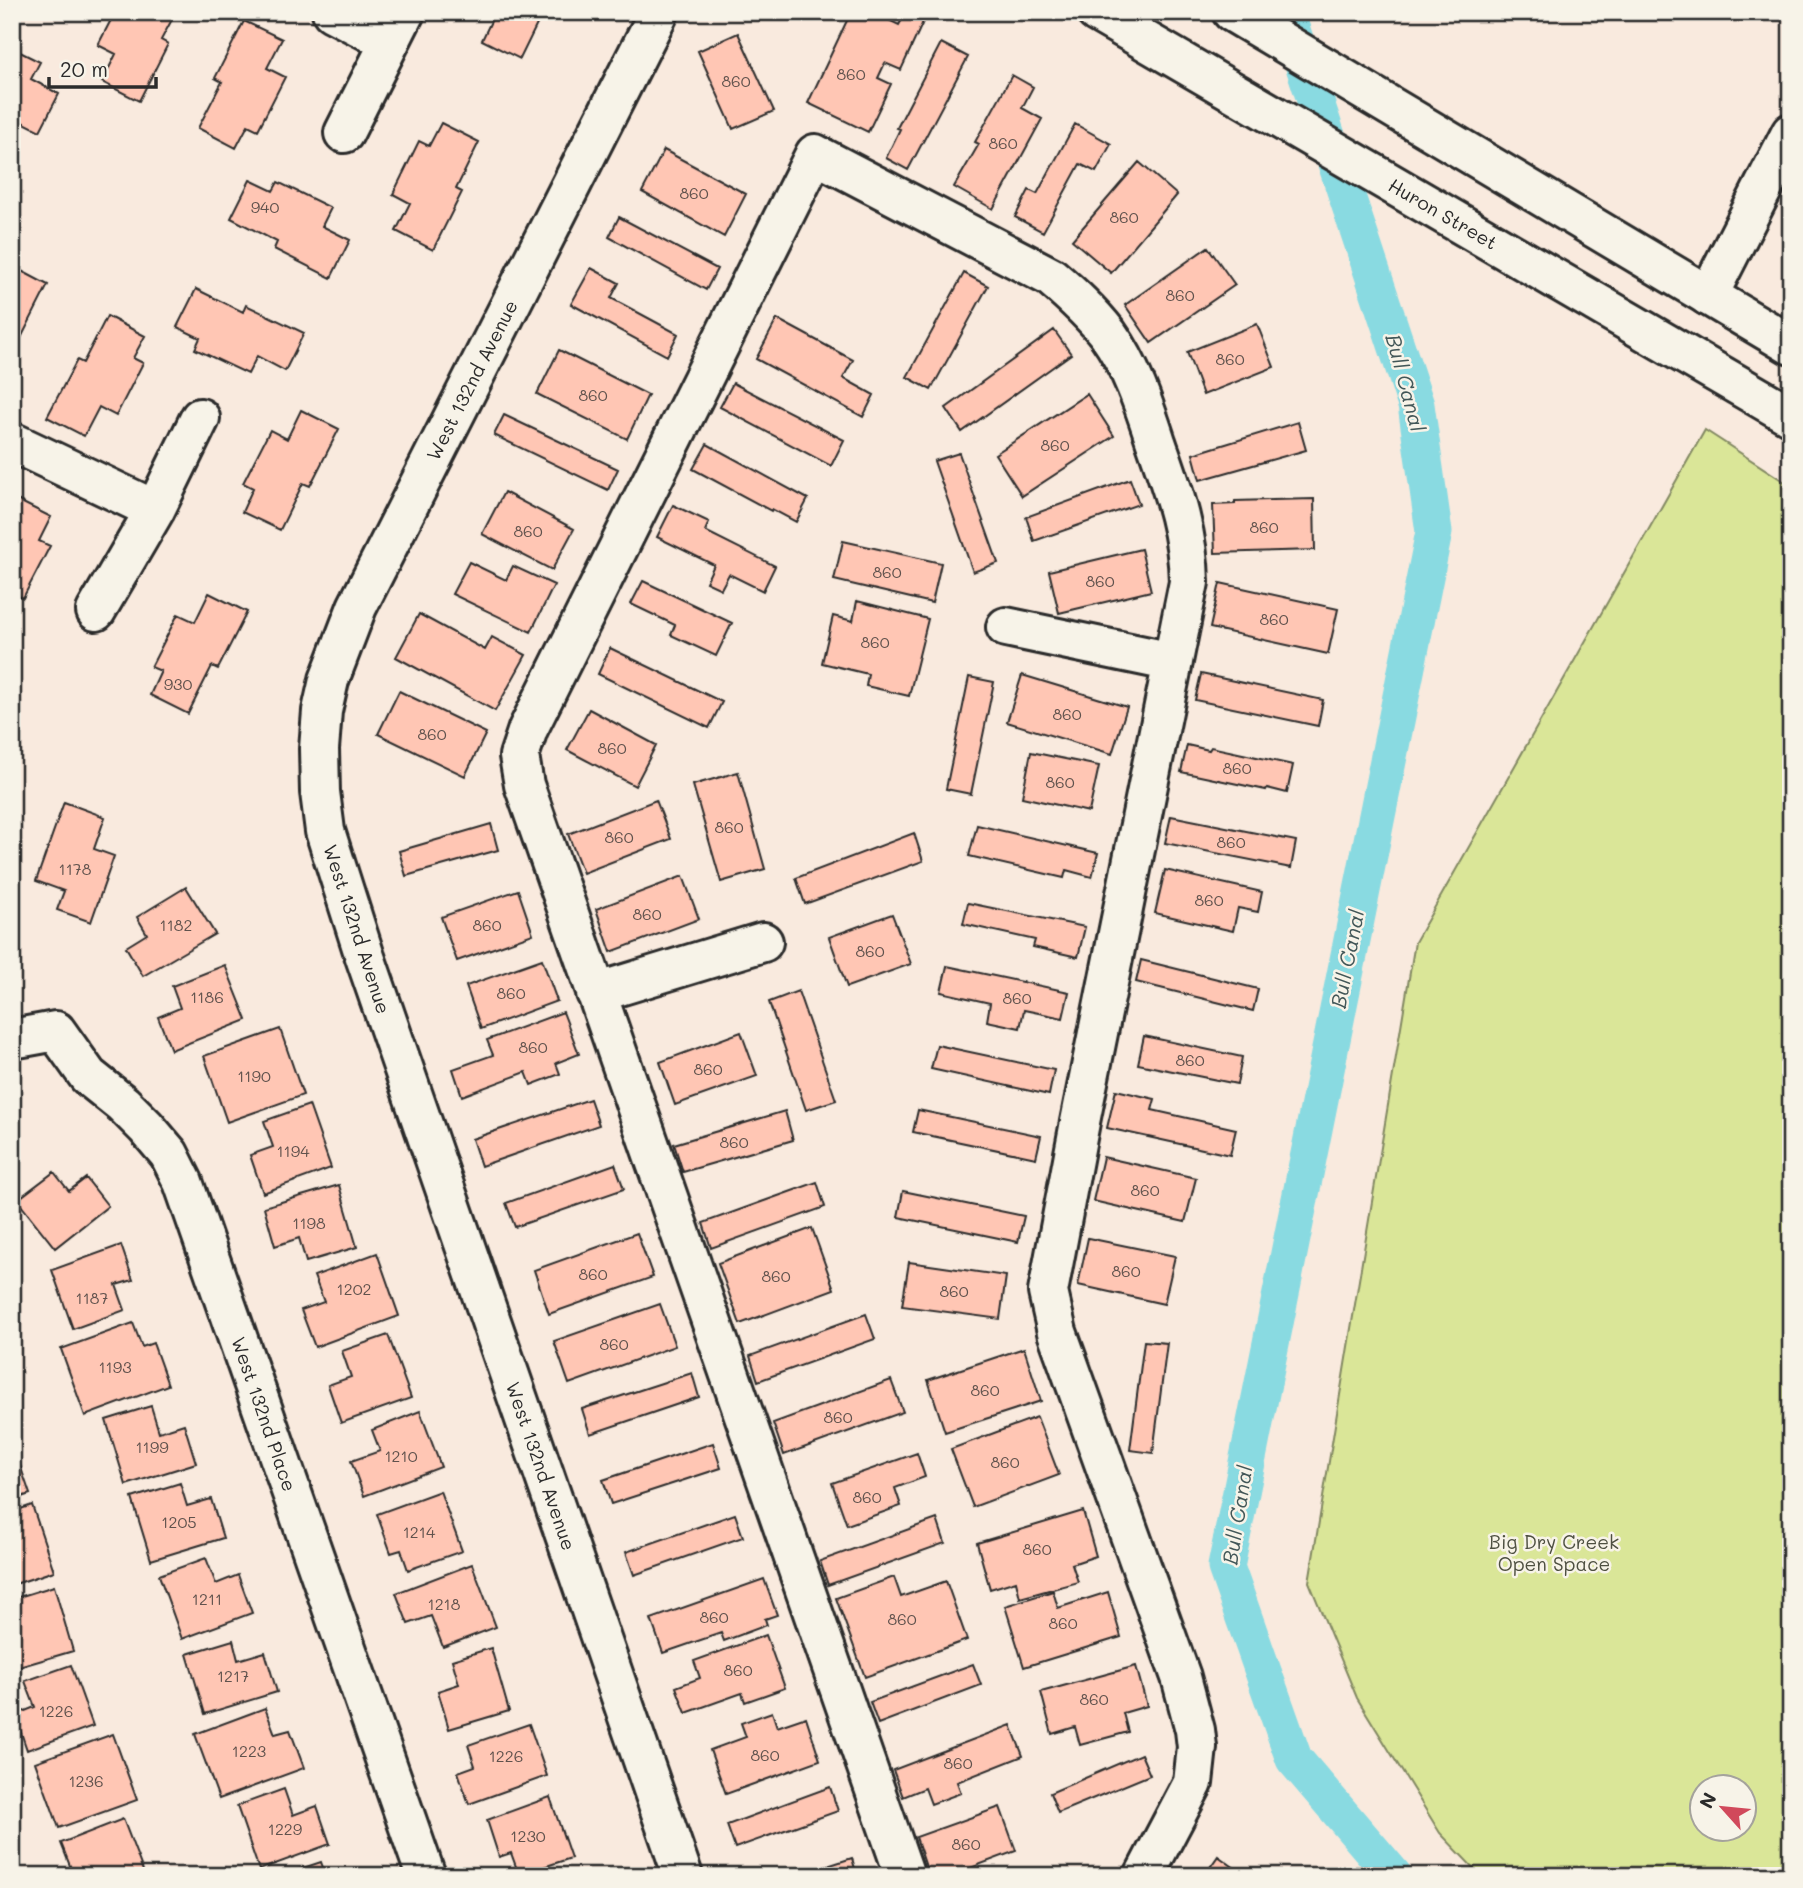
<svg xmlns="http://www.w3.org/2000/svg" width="1803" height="1888" font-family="Mali,sans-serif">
<rect width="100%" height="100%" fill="#f9eade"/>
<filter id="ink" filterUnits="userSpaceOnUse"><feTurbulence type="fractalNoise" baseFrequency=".0143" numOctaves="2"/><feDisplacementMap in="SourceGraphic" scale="14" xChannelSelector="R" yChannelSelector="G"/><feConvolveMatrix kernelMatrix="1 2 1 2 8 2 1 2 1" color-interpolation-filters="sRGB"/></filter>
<g filter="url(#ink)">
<path fill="#dae698" stroke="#828862" stroke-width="2" fill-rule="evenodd" d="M1705,430l86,56v1390h-310l-41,-43 -83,-135 -48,-116 106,-640zM1702,1786h42v42h-42z"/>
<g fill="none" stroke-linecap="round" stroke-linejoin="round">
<path stroke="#89dae1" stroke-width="37" d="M1286,12l130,393 18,127 -208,1035 68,192 100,117"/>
</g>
<path fill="#ffc6b4" stroke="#2b2b2b" stroke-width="2" d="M115,12h61l-15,28 7,4 -29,57 -37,-19 14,-28 -18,-9z
M484,12h59l-23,47 -38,-19 11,-23z
M851,12h21l27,13 6,-11 18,8 -22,48 -16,-7 -7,15 13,6 -23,48 -60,-29z
M244,21l38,18 -15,29 18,9 -27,53 -10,-5 -12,23 -38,-20 24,-46 -7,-4z
M738,33l36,78 -41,18 -35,-78z
M941,43l27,14 -60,113 -22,-12 14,-29 -3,-1z
M12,48l28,14 -9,17 28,15 -19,37 -28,-14z
M1012,75l21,12 -11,21 20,11 -49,90 -39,-22 25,-43 -4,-2z
M441,123l38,19 -23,47 6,3 -29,58 -37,-19 14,-28 -17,-9 26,-53 10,5z
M1075,124l36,20 -15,28 -16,-8 -37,68 -28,-15 14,-27 8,4z
M664,150l82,44 -22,43 -82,-45z
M1139,162l38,33 -66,78 -39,-33z
M250,180l23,11 5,-9 53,26 -9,18 28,14 -19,38 -57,-29 3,-7 -46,-24z
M619,217l98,52 -11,21 -97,-53z
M1208,247l27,38 -84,58 -26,-38z
M12,266l36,19 -29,57 -6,-3 -1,1z
M591,268l28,15 -8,15 67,36 -11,22 -96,-52z
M964,273l24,13 -57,104 -24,-13z
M196,289l47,23 3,-7 58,28 -19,38 -28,-15 -9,18 -53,-25 5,-11 -23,-11z
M107,316l38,20 -12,22 10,5 -27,53 -17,-9 -15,29 -37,-19 30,-57 6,3z
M777,319l76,41 -10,18 31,17 -11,22 -107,-58z
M1257,324l17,43 -71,28 -16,-43z
M1054,330l17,24 -109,78 -16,-24z
M559,350l89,45 -21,44 -90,-45z
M733,383l111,57 -13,26 -111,-59z
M1087,394l27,42 -92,60 -27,-42z
M301,410l38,19 -29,57 -7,-3 -23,47 -38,-18 11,-24 -10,-5 27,-53 17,9z
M504,415l114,54 -10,21 -114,-55z
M1298,422l8,28 -106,30 -7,-26z
M707,444l101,55 -12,23 -24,-13 -1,2 -78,-42z
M959,453l39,110 -25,9 -39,-111z
M1130,479l9,25 -105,37 -8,-24z
M504,492l70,37 -22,41 -70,-36z
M13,498l38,19 -12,24 11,5 -27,52 -11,-5z
M1314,499l1,51 -100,3 -2,-48 22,-1v-3z
M673,505l36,17 -4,9 70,35 -12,25 -34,-17 -8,15 -15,-7 8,-17 -57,-28z
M843,541l98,22 -9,40 -98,-23z
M1141,549l10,42 -92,22 -10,-42z
M469,562l37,18 7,-14 41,19 -23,47 -79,-38z
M643,581l89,42 -16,33 -45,-21 4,-10 -44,-21z
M1220,583l118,26 -10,45 -118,-26z
M209,593l38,19 -29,57 -6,-3 -24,48 -38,-19 11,-24 -10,-4 27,-53 17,8z
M857,601l71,18 -19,77 -43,-10 2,-12 -46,-11 11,-47 20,5z
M419,614l66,36 7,-13 34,18 -31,56 -99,-54z
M610,648l112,54 -13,26 -111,-54z
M1201,674l122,26 -5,26 -123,-26z
M1022,675l105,32 -15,47 -105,-32z
M969,677l25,5 -23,112 -25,-5z
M399,691l87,42 -21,43 -87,-42z
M589,709l67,36 -21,41 -68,-36z
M1187,745l22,5 2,-3 82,18 -6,28 -20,-5 -1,2 -85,-18z
M1031,752l68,14 -10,46 -67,-15z
M738,772l27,97 -44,13 -28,-97z
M656,800l15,39 -88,34 -15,-39z
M64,802l41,15 -11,32 20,7 -23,66 -34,-12 7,-19 -28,-10z
M1171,816l125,25 -5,27 -126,-25z
M491,824l7,26 -92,26 -7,-25z
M977,825l121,28 -6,24 -26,-7 -2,8 -95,-22z
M914,833l9,28 -118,43 -9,-26z
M1165,870l97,22 -4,20 -20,-4 -5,23 -78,-18z
M683,876l16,43 -88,33 -15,-43z
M186,887l29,47 -72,42 -17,-29 21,-13 -10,-17z
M518,890l15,44 -76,27 -16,-44z
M968,903l117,24 -7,30 -45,-10 2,-7 -72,-16z
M892,914l19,50 -64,23 -18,-50z
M542,959l15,42 -76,28 -15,-43z
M1141,960l117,29 -5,22 -117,-29z
M225,965l22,55 -76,30 -13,-33 22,-9 -8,-22z
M947,966l122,26 -6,26 -39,-8 -4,18 -33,-7 3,-18 -49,-11z
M798,991l38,109 -30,10 -37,-108z
M563,1012l16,42 -23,9 4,11 -29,11 -5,-13 -64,24 -9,-27 40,-14 -6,-15z
M280,1029l23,66 -76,27 -23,-66z
M741,1032l16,44 -82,29 -15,-43z
M1144,1036l98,21 -5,27 -99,-20z
M937,1045l117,25 -5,25 -118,-26z
M1116,1090l39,9 -3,11 84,19 -6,26 -123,-27z
M590,1099l9,26 -118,41 -9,-27z
M309,1105l22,63 -68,25 -13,-38 23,-8 -9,-26z
M918,1110l123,26 -5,22 -123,-26z
M785,1111l8,29 -110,32 -9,-28z
M1103,1157l93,21 -11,44 -92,-21z
M615,1164l9,25 -109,38 -9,-24z
M54,1172l15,19 17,-13 22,28 -53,42 -38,-48z
M817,1182l8,25 -114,41 -8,-25z
M339,1185l18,62 -51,15 -7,-24 -24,8 -11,-39z
M903,1191l121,25 -6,26 -120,-25z
M812,1228l22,61 -94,35 -22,-61z
M637,1233l16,44 -104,37 -15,-44z
M1088,1238l87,18 -11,48 -86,-19z
M121,1245l12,35 -17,5 9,25 -52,19 -21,-59z
M377,1253l22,63 -84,31 -14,-37 23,-8 -10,-26z
M909,1262l97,14 -6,43 -98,-13z
M660,1304l15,42 -106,38 -15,-43z
M866,1314l9,25 -117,42 -8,-25z
M133,1323l9,24 11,-4 15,42 -83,31 -24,-67z
M388,1335l23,63 -70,25 -13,-38 23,-8 -9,-26z
M1144,1341l23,2 -14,110 -23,-3z
M1024,1348l17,53 -96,31 -17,-52z
M692,1373l7,24 -109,37 -8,-25z
M891,1380l12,32 -119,43 -11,-32z
M151,1406l8,26 25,-8 12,39 -70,22 -20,-65z
M420,1411l21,56 -77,29 -13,-35 29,-10 -8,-21z
M1037,1417l22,58 -86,32 -22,-58z
M12,1442l18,52 -18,6z
M713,1443l8,25 -110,36 -8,-24z
M917,1453l8,24 -30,11 6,18 -54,19 -15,-42z
M180,1483l7,23 24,-7 12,39 -72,22 -19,-62z
M440,1491l22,60 -54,19 -7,-20 -10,3 -14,-39z
M32,1505l22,66 -42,14v-73z
M1083,1511l13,45 -24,8 6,18 -58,16 -4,-17 -26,8 -13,-46z
M735,1514l8,23 -109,38 -8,-23z
M937,1519l8,24 -117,42 -8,-24z
M206,1558l10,26 22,-9 14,38 -70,26 -23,-64z
M472,1564l24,63 -53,20 -12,-31 -23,8 -12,-31z
M894,1577l7,20 45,-16 21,59 -102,37 -29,-79z
M764,1579l13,36 -12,4 2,6 -43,16 -3,-8 -58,20 -12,-34z
M54,1586l19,65 -61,18v-70z
M1053,1591l5,17 50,-16 13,45 -97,30 -19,-61z
M766,1635l19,53 -40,14 -3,-9 -56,20 -10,-26 24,-9 -6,-17z
M233,1640l5,20 27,-8 12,40 -72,22 -18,-60z
M491,1648l18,63 -60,18 -11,-38 21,-7 -7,-24z
M973,1664l8,21 -103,39 -8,-22z
M71,1665l22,61 -66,24 -12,-35 20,-8 -10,-26z
M1136,1666l11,40 -24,7 5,19 -48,13 -5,-18 -23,7 -11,-42z
M265,1708l10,26 15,-4 14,38 -85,31 -24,-65z
M772,1712l5,15 29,-10 14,43 -94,34 -16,-44 36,-13 -5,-14z
M529,1724l18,52 -78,28 -11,-32 17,-6 -7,-21z
M1011,1725l12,31 -66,26 4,11 -30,11 -6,-16 -22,9 -10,-27z
M113,1734l24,66 -78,28 -24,-66z
M1141,1754l9,21 -92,38 -8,-20z
M830,1787l8,24 -103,37 -8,-23z
M284,1789l9,26 24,-9 13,38 -71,26 -22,-64z
M550,1797l21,61 -52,17 -8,-22 -12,4 -12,-37z
M1000,1807l16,44 -67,25h-20l-13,-39z
M123,1819l22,57h-71l-13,-33z
M1218,1856l21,15 -4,5h-31z
M852,1858l5,18h-61z
M321,1862l5,14h-47z"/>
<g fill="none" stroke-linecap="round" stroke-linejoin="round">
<g stroke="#2b2b2b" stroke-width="44">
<path id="minor" d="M332,12l58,30
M659,12l-302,595 -28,73 -7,31 -3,38 1,43 5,39 40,126 318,919
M344,133l61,-121
M1708,296l83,-163
M12,442l143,68
M96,611l59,-101 45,-92
M1006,627l167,35
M596,993l167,-51
M12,1039l44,-8 32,45 35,28 23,23 23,27 14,28 243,694
M905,1876l-381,-1091 -5,-29 9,-27 287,-575 236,123c21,18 40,35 57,57 23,32 36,71 48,108 17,49 32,88 33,140l-109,540 -32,170 9,40 124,345 14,53 2,17 -4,36 -49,93"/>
</g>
<g stroke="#2b2b2b" stroke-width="44">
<path id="major" d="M1096,12l695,404
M1232,12l559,333"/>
</g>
<use href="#minor" stroke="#f7f3e8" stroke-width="38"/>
<use href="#major" stroke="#f7f3e8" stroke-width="38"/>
</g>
</g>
<g text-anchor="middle" stroke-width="5" stroke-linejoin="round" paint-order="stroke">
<g font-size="16" fill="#60524d">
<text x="851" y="80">860</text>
<text x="736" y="87">860</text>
<text x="1003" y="149">860</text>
<text x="694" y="199">860</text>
<text x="265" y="213">940</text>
<text x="1124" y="223">860</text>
<text x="1180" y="301">860</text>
<text x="1230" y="365">860</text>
<text x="593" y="401">860</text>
<text x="1055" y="451">860</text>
<text x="1264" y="533">860</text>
<text x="528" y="537">860</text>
<text x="887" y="578">860</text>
<text x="1100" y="587">860</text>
<text x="1274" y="625">860</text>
<text x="875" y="648">860</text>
<text x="178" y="690">930</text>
<text x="1067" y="720">860</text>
<text x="432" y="740">860</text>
<text x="612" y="754">860</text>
<text x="1237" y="774">860</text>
<text x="1060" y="788">860</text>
<text x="729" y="833">860</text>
<text x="619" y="843">860</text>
<text x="1231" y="848">860</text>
<text x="75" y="875">1178</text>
<text x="1209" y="906">860</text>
<text x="647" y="920">860</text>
<text x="176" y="931">1182</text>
<text x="487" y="931">860</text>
<text x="870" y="957">860</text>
<text x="511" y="999">860</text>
<text x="207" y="1003">1186</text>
<text x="1017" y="1004">860</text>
<text x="533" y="1053">860</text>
<text x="1190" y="1066">860</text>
<text x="708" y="1075">860</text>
<text x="254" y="1082">1190</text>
<text x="734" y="1148">860</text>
<text x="293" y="1157">1194</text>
<text x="1145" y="1196">860</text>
<text x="309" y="1229">1198</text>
<text x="1126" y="1277">860</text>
<text x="593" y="1280">860</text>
<text x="776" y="1282">860</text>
<text x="354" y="1295">1202</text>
<text x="954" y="1297">860</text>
<text x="92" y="1304">1187</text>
<text x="614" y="1350">860</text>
<text x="115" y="1373">1193</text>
<text x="985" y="1396">860</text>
<text x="838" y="1423">860</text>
<text x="152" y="1453">1199</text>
<text x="401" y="1462">1210</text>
<text x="1005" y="1468">860</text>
<text x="867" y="1503">860</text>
<text x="179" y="1528">1205</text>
<text x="419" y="1538">1214</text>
<text x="1037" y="1555">860</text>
<text x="207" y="1605">1211</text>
<text x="444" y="1610">1218</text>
<text x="714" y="1623">860</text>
<text x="902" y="1625">860</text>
<text x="1063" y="1629">860</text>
<text x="738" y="1676">860</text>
<text x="233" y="1682">1217</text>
<text x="1094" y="1705">860</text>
<text x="56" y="1717">1226</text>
<text x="249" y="1757">1223</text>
<text x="765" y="1761">860</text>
<text x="506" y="1762">1226</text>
<text x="958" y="1769">860</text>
<text x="86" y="1787">1236</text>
<text x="285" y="1835">1229</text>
<text x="528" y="1842">1230</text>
<text x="966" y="1850">860</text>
</g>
<g font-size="19" fill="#2b2b2b" stroke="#f7f3e8">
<text transform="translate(1443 214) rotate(30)" y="7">Huron Street</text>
<text transform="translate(472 380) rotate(-63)" y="7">West 132nd Avenue</text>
<text transform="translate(357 929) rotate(72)" y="7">West 132nd Avenue</text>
<text transform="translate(264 1414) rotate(71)" y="7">West 132nd Place</text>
<text transform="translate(541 1466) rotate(71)" y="7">West 132nd Avenue</text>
</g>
<g font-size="19" fill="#4e5041" stroke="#f7f3e8">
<text x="1554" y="1549">Big Dry Creek<tspan x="1554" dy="22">Open Space</tspan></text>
</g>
<g font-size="21" font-style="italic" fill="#425758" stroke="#f7f3e8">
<text transform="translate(1405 383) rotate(75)" y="7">Bull Canal</text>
<text transform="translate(1348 959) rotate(-79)" y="7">Bull Canal</text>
<text transform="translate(1238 1515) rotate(-81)" y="7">Bull Canal</text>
</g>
</g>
<rect width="1803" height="1888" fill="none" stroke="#f7f3e8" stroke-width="42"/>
<rect x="21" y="21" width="1761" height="1846" fill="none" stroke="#2b2b2b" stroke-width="2.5" filter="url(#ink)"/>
<g transform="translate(1723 1808) rotate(297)"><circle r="33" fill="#f7f3e8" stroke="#a5a39c" stroke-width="2"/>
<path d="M0-5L12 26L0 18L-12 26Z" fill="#d1495b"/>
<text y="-10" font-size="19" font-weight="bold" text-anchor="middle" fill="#2b2b2b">N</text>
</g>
<path d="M49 77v10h107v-10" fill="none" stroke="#2b2b2b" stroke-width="3.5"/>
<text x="60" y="77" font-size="21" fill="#2b2b2b" stroke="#f7f3e8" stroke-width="5" paint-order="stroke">20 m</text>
</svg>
